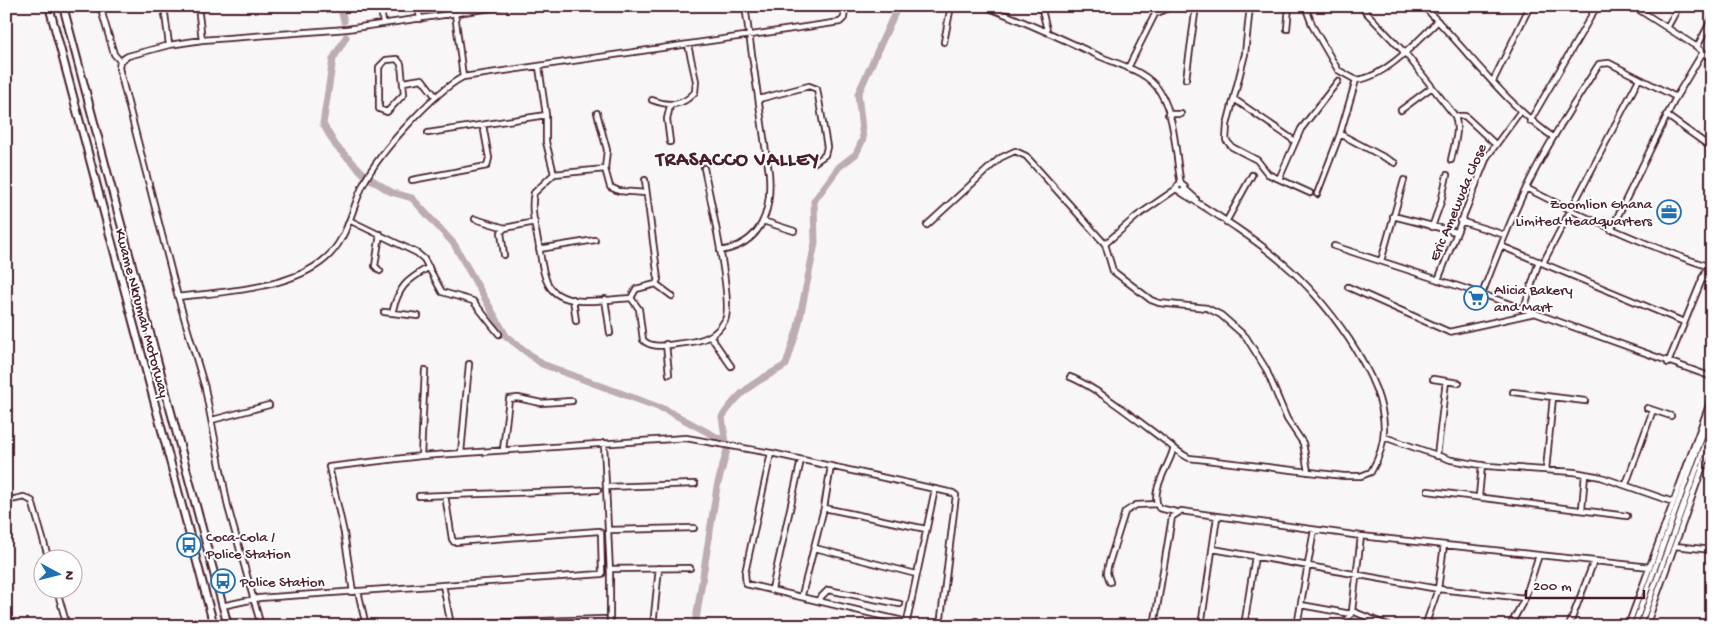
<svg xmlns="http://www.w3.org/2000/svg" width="1718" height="632" font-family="'Gochi Hand',sans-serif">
<rect width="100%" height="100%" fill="#f8f6f7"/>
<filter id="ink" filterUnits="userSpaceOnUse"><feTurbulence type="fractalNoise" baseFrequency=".02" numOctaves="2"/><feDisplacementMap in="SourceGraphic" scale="10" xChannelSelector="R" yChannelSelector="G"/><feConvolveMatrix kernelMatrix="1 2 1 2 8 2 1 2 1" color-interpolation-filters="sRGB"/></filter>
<g filter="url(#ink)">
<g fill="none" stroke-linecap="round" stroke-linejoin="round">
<path stroke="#bdadb0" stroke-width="7" d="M340,6l4,15
M346,37l-13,22 -10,65 13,22 30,30 25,16 21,6 42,46 52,92 36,28 124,46 58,31
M695,626l22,-139 10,-37 -5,-33c19,-28 35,-36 64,-52l12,-38 17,-84 -1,-42 25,-34 17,-13 7,-15 -5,-45 40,-88"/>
<g stroke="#4a1f2b" stroke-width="8">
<path id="minor" d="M100,6l14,48 6,7 -1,7 59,229 27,91 23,119 33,119
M164,6l5,39
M198,6l4,34
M381,6l2,18
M418,6l2,13
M446,6l1,9
M984,6c39,15 77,32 115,50 20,9 49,15 61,36 16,26 15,63 21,92
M1041,6l6,24
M1250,6l-5,48 -18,71 -1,15 6,7 25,13 11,14 42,19
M1305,6l8,21 25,43 18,10c29,-2 62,-40 82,-59
M1360,6l46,48 49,62c5,15 -1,29 -4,44
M1423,6c44,43 79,95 130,131
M1633,6l64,41 15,13
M455,13l8,64
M1667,28l12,-22
M1287,29l2,-23
M944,42l7,-36
M1697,47l15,-28
M397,59l4,5 3,30 -17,18 -8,-3v-42l7,-7z
M120,61l8,-5 41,-11 33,-5 145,-11 158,-23
M539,67l7,48v27l8,32
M1128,68l27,-54 13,-6h28
M1186,79l10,-73
M1493,81l37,-75
M404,82l18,-3 14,18
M759,99l50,-13 8,3 10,58 -2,8 -10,7
M1234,99l61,42
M652,100c17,6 30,7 43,-8l1,-11 -8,-36
M670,106l-3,13 3,23
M1401,110l31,-23
M597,113l10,37 -2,19 5,18 9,4 27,2
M1168,114h13
M1666,115l46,33
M1455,116h10l30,28
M1530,121l67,-115
M428,133l118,-18
M1340,134l55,29
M605,169l-51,5 -20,19c-4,17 2,37 5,53 2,12 3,27 9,38 14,26 59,15 83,14l8,11 4,31c10,10 28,4 41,3 18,-2 32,-6 41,-23 9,-18 -16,-127 -21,-152
M1279,179l22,-50 37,-48
M412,180l75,-14 2,-8 -6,-33
M645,180l13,99 -2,5
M1526,188c59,30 118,57 181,78
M1185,189l11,10
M1317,194l23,-60 16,-54
M1393,216l63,16
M475,219l30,9 30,-6
M351,221l66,32 7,6 18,33 31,9 26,33
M763,221l31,10
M1460,221l45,14
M1226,222l26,-47
M927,225l73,-67 15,-7 11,5 79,88 32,-28 39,-27 2,-4 3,-1 4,3 -3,6 -6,-4
M1432,227l9,-25 6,-27
M1611,230l65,-133 27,-45
M380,234l-5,32 5,5
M1105,244l8,27 38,29 8,3 48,5 14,7 25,22 20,32 21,50 16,24 5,29
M1334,246l148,48 230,83
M1501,246l183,76
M539,249l56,-9
M720,251c42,-7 52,-39 49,-78l-24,-167
M504,255l-3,-23 4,-4
M1381,261l23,-81
M1543,263l96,-184
M1702,278l10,4
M1438,280l49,-123 33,-45
M656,284l16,12
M1348,287l101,45 86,-19
M1482,294c14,-36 27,-71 44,-106 21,-43 47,-83 73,-124l10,-1 67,34
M178,297c44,-5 106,-8 142,-34 29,-21 30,-53 45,-82 15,-29 69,-89 98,-104l377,-55 4,-4 1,-12
M631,298l5,-9 20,-5
M573,299l3,22
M605,299l5,34
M1524,309l15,-48
M384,312l34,4
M392,313c7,-27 14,-32 37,-46
M711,337l20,29
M666,344l3,30
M1668,363l44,-108
M1070,377c26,10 67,43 91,61 10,7 16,14 28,20l155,18h17l10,-4c7,-12 13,-28 13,-43 0,-54 -60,-131 -100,-165 -31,-27 -67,-49 -102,-71
M1433,379l26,4
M1513,392l72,9
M1647,408l24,8
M212,420l57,-15
M1384,437l67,23 36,6 87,6 27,5 72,25
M604,443l6,130v53
M503,450l6,-51 9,-1 23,5 31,-2
M1173,450c-4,16 -24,42 -14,58l17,4
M461,453l8,-89
M771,453l-26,120 1,11 161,38
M421,456l4,-86
M1437,456l9,-75
M1546,470l7,-73
M1626,484l27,-74
M606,487l89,-3
M1428,491l199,25
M419,496l179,-6
M1479,496l3,-31
M6,501l18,-4 8,4 17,59
M824,508l102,21
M1582,509l3,-35
M608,530l86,-2
M1675,546l37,4
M815,548l101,26
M1213,549l225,40 87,9
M610,569l80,-1
M1110,582l-3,-9 1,-7 17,-54 11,-7 21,-1
M443,585l8,40
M772,589l29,-129
M57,590l10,36
M358,591l8,35
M353,592l-9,-59 -15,-66 92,-11 265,-18 85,15 182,40 3,2 -16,131
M802,595l22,-87 7,-42
M818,600l10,-10 72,14
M1301,605l50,9
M222,606l37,-8 343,-24 -1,-41 -2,-2 -145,11 -2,-3 -7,-44
M1352,611l37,15
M1427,623l12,3
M451,624l153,-5
M653,626l6,-58
M906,626l29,-137
M975,626l1,-5
M1154,626l18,-109 9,-6 180,25 289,31
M1201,626l16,-109
M1244,626l11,-70
M1297,626l17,-96
M1344,626l8,-15 9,-75
M1425,626l13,-37 6,-44
M1510,626l15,-28 14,-43
M1569,626l25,-65
M1628,626l84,-229
M1634,626l78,-217
M1640,626l72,-200
M1646,626l66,-185"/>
</g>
<g stroke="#4a1f2b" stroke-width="10">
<path id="highway" d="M49,6l165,620
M63,6l165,620"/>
</g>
<use href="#minor" stroke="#fff" stroke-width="4.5"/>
<use href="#highway" stroke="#fff" stroke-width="6"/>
</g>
</g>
<defs>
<g id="office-ring" transform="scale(1.25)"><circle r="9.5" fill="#fff" stroke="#1f6fb2" stroke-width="1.5"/><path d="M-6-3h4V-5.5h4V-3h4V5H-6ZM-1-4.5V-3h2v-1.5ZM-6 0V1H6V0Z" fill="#1f6fb2"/></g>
<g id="supermarket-ring" transform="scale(1.25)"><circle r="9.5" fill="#fff" stroke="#1f6fb2" stroke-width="1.5"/><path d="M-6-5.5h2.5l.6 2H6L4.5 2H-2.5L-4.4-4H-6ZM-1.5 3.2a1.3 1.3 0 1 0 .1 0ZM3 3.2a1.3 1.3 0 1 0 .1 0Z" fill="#1f6fb2"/></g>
<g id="bus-ring" transform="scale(1.25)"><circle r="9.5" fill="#fff" stroke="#1f6fb2" stroke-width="1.5"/><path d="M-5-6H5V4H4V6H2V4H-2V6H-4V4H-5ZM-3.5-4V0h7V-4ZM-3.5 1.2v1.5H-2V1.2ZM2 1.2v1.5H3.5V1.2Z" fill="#1f6fb2"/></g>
</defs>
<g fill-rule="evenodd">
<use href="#office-ring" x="1669" y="212"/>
<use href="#supermarket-ring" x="1476" y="298"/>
<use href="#bus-ring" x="189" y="545"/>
<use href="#bus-ring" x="223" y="581"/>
</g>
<g text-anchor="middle" stroke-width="4" stroke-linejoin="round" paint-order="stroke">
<g font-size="15" fill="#4a1f2b" stroke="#fff">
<text transform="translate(1457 202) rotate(-67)" y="5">Eric Amewuda Close</text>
<text transform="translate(143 313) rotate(75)" y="5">Kwame Nkrumah Motorway</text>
</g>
<g font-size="15" fill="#4a1f2b" stroke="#fff" text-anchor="start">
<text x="1652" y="208" text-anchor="end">Zoomlion Ghana<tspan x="1652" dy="17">Limited Headquarters</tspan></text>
<text x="1494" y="294">Alicia Bakery<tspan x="1494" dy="17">and Mart</tspan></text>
<text x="206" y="541">Coca-Cola /<tspan x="206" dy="17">Police Station</tspan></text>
<text x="240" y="586">Police Station</text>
</g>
<g font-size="20" font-weight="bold" letter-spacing="1" fill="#4a1f2b" stroke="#fff">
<text x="738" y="165">TRASACCO VALLEY</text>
</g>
</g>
<rect width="1718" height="632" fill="none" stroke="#fff" stroke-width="25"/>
<rect x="12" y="12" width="1693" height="607" fill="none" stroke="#4a1f2b" stroke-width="2" filter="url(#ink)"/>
<g transform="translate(58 574) rotate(97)"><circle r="24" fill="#ffffff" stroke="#b7a5aa"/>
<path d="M0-4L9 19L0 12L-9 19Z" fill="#1f6fb2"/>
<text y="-8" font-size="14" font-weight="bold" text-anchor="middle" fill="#4a1f2b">N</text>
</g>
<path d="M1526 590v8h118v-8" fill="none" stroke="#4a1f2b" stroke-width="2.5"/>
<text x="1533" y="590" font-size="15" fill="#4a1f2b" stroke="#ffffff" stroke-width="4" paint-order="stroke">200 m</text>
</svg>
